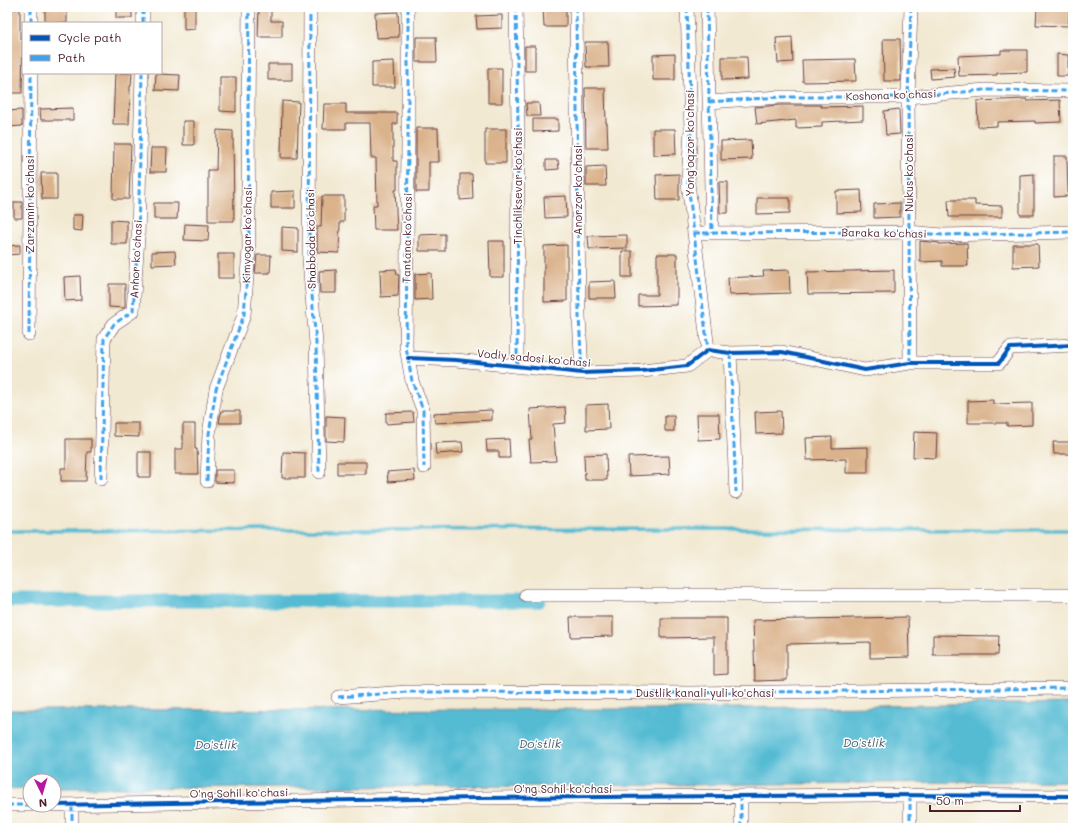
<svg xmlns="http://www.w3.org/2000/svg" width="1080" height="835" font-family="Mali,sans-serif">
<rect width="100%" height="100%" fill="#fff"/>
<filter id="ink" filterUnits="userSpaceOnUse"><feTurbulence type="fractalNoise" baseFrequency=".025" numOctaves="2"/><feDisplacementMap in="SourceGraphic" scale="8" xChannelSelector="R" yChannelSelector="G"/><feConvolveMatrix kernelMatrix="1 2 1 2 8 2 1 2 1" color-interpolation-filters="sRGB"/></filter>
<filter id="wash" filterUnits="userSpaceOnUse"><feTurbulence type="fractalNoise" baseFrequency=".012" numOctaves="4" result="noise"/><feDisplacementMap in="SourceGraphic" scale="16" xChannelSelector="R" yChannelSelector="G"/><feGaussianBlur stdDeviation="0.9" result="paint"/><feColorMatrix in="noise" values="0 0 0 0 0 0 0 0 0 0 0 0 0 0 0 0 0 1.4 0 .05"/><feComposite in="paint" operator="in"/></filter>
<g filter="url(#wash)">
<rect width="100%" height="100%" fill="#f2e9d2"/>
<path fill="#55bbd3" stroke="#506d7f" d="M1073,703v78l-495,5 -524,2v-7h-24v7l-23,1v-79l667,-1z"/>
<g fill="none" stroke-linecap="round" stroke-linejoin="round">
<path stroke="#55bbd3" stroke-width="3.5" d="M7,531l686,-2 380,1"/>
<path stroke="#55bbd3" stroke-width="13" d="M7,601h532"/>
</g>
<g id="blocks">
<path fill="#dab28b" d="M45,7h22v16h-22z
M116,7h16v11h-16z
M184,7h11v22l-11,1z
M259,7h12v14h11v16h-24z
M543,7h23v20h-22z
M1037,8h32l-1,18 -32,-1z
M7,9h13v30h3l-1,54h-15z
M398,12l1,25 -23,1 -1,-25z
M502,15v13l-25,1 -1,-13z
M416,37h20l1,25h-21z
M792,37l1,25 -15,1 -2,-25z
M883,39h17l1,42h-17z
M585,42h23l1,25h-23z
M525,46h10v25h-10z
M1001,50h26v22l-30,1v2l-38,1 -1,-20 43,-2z
M675,54v26h-22v-25z
M1057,54l11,1v21h-11z
M722,57h25l1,22 -26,1z
M855,59l1,22 -53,1 -1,-22z
M394,61l1,26h-23v-25z
M268,64h24v16h-24z
M488,68h14v35h-14z
M954,68l1,9 -24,2 -1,-10z
M115,73h17l-1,13h-1l-1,38h-16z
M156,74l24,1 -1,16 -24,-1z
M220,77h16v35l-16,-1z
M585,88h20l1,35h1l1,25h-22z
M1027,99v2l33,-1 1,22 -26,1v-2l-38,1v4l-19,1 -1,-26z
M282,101l17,1 -2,56h-16z
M526,103h13l1,13h-13z
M324,104h22v9h51v11h-4v37h4v29h-2l2,40h-23l-1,-25h4l-1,-47h-5l-1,-35h-24v6h-23z
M780,105h41v2l42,-1v14l-41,2v5l-26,1v-8l-39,4 -2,-17z
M73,108v12h-32l-1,-11z
M899,109l1,25 -14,1 -2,-24z
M22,110v16l-15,1v-16z
M533,119h25v12l-25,1z
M183,121h11v24h-11z
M416,128h22l1,34h-10v30h-13z
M485,129h21v34h-21z
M653,129h22l1,25 -23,1z
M217,130l16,1 1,90h-26v-51h8z
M751,140l1,19 -31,1v-19z
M114,144h17l-2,55h-16z
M151,148h16l-1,24h-16z
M1054,156h13l1,40 -14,1z
M546,160h12l1,9 -13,1z
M605,166l1,20h-20v-19z
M41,173h16v26h-15z
M460,174h12l1,25 -13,1z
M679,174v26h-22l-1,-25z
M1034,174v41h-14v-40z
M719,182h9v31h-8z
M861,190l1,22 -26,1v-22z
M295,191v17h-24v-16z
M322,196h22v26h-4l-1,31 -22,-1v-25h4z
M566,196l1,21 -22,1 -1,-21z
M757,198h33v15l-33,1z
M948,200h27v5l27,1v11h-53z
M14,202h8v16h-8z
M154,203h24l-1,16h-23z
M900,203v14l-26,1v-14z
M73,215h10l-1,16 -9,-1z
M111,220l16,1v23h-16z
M185,224l24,1 -1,16 -24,-1z
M282,227l16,1v24l-16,-1z
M445,234v17h-26v-16z
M627,235v13l-38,1 -1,-13z
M489,241h15v36h-14z
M920,241l19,2v1l28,-1 1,23h-26v-5l-22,1z
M1013,244h25l1,22 -26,1z
M20,245v9l-13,1v-9z
M567,245v56l-23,1v-56z
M175,251l1,13 -24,1v-13z
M622,251h10v26h-10z
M218,254h16v24h-16z
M657,254h20v51l-39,1v-11h19z
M257,255h14l-1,18h-15z
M396,269l1,6h2l-1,21 -17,1 -1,-27z
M336,270v23h-16l-1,-22z
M789,270l1,23 -61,2 -1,-17 36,-2 -1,-5z
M894,270v23l-86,1 -1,-22z
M431,273l1,26 -17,1v-26z
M80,276l1,24 -16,1 -1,-24z
M615,281l1,17h-27v-16z
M109,284h16v23l-1,1 -15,-1z
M993,400v4l39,-1v22l-25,1v-3h-39v-22z
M608,404l1,25 -23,1v-25z
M565,407l1,16 -13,1 3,37 -25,1 -2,-22h3l-2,-31z
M492,410v10l-57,3 -1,-10z
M221,411h19v12h-21z
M781,411l1,22 -26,1 -1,-22z
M413,412l1,10 -28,2v-11z
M697,414h22l1,25 -22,1z
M326,416l19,1 -1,25 -18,-1z
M665,416h9v15h-9z
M114,423h25v14l-25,-1z
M183,424h12v25h2l1,25h-23v-25h8z
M914,432l23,1 -1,25 -23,-1z
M832,437v11l36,-1v26h-22v-14l-39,1 -1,-22z
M66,439h25v13h-4l-1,29h-25v-13h5z
M509,439l1,19h-11v-7h-12l-1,-11z
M462,442l1,10 -27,2 -1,-11z
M1053,442h20v12h-19z
M138,452h13v25h-13z
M283,452l22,1v25h-23z
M606,454l1,26h-22l-1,-25z
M669,456l1,18 -41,2 -1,-19z
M337,462h29v12h-29z
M215,470h19v13l-19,-1z
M414,470l1,10 -27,2 -1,-10z
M570,617h43v19l-42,1z
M908,617l1,40 -39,1v-16l-83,2v36l-32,1 -2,-61z
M661,618h66v56l-13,1v-38l-53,1z
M933,635l66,1 -1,19h-65z"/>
</g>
</g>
<g filter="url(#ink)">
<use href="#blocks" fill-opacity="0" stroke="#633d44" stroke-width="1"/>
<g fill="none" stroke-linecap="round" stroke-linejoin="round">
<g stroke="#633d44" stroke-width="14">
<path id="minor" d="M310,7l-1,253 7,83 3,129
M408,7v138l-2,202 6,34 11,29 1,57
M516,7l2,117 -1,242
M576,7l3,309 3,57
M687,7l4,122 -3,54 20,167
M707,7l5,226
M31,23v-16
M143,23v-16
M709,102l71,-5h128l77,-7 88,1
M694,233l215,-1 33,3 131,-3
M29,334l2,-261
M730,353l6,139
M408,358l48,2 126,13 60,-2 45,-5 21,-16 22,3 52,-1 83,18 45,-7h89l11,-15 63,-3
M910,363l-2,-266 3,-90
M101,479l3,-140 10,-15 19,-13 5,-74 4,-164
M207,481l2,-47 7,-45 28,-74 5,-65 -1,-134 1,-109
M526,595h547
M338,697l69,-5 284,1 382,-5
M910,795v33
M7,805h23
M54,805l425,-7 398,-3 196,1
M72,805v23
M741,828v-32"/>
</g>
<use href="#minor" stroke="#fff" stroke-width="13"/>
<path stroke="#40a2eb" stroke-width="3" stroke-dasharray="6 3" stroke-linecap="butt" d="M310,7l-1,253 7,83 3,129
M408,7v138l-2,202 6,34 11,29 1,57
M516,7l2,117 -1,242
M576,7l3,309 3,57
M687,7l4,122 -3,54 20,167
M707,7l5,226
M31,23v-16
M143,23v-16
M709,102l71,-5h128l77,-7 88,1
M694,233l215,-1 33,3 131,-3
M29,334l2,-261
M730,353l6,139
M910,363l-2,-266 3,-90
M101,479l3,-140 10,-15 19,-13 5,-74 4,-164
M207,481l2,-47 7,-45 28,-74 5,-65 -1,-134 1,-109
M338,697l69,-5 284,1 382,-5
M910,795v33
M7,805h23
M72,805v23
M741,828v-32"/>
<g stroke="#fff" stroke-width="6">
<path id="cycleway" d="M408,358l48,2 126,13 60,-2 45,-5 21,-16 22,3 52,-1 83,18 45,-7h89l11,-15 63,-3
M54,805l425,-7 398,-3 196,1"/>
</g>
<use href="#cycleway" stroke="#0057b8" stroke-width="4"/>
</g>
</g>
<g text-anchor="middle" stroke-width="3" stroke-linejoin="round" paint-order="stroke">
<g font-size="11" fill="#4a1f2b" stroke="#fff">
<text transform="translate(891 95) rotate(-2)" y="4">Koshona ko'chasi</text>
<text transform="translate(690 143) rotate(-90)" y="4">Yong'oqzor ko'chasi</text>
<text transform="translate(909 173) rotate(-90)" y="4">Nukus ko'chasi</text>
<text transform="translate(518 186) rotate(-90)" y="4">Tinchliksevar ko'chasi</text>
<text transform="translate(578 190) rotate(-90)" y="4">Anorzor ko'chasi</text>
<text transform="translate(30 204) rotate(-90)" y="4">Zarzamin ko'chasi</text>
<text transform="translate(884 233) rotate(1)" y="4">Baraka ko'chasi</text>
<text transform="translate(247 235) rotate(-89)" y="4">Kimyogar ko'chasi</text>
<text transform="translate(407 238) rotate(-89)" y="4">Tantana ko'chasi</text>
<text transform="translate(311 239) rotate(-91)" y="4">Shabboda ko'chasi</text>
<text transform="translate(136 259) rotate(-87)" y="4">Anhor ko'chasi</text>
<text transform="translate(534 358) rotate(5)" y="4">Vodiy sadosi ko'chasi</text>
<text x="705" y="697">Dustlik kanali yuli ko'chasi</text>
<text x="563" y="793">O'ng Sohil ko'chasi</text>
<text transform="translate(239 793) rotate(-1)" y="4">O'ng Sohil ko'chasi</text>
</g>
<g font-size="12" font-style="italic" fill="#4e5d6e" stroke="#fff">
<text x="864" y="747">Do'stlik</text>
<text x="540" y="748">Do'stlik</text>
<text x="216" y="749">Do'stlik</text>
</g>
</g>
<rect width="1080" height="835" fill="none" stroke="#fff" stroke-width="24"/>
<rect x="22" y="22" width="140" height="52" fill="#ffffff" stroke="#b7a5aa"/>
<rect x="30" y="35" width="20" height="6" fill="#0057b8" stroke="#b7a5aa"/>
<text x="58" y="42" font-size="12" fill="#4a1f2b">Cycle path</text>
<rect x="30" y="55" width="20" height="6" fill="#40a2eb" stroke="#b7a5aa"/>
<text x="58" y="62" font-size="12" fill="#4a1f2b">Path</text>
<g transform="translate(42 793) rotate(175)"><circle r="19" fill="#ffffff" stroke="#b7a5aa"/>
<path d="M0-3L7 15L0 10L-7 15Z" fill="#b5179e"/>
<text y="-6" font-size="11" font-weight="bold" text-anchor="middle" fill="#4a1f2b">N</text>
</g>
<path d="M930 805v6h90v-6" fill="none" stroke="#4a1f2b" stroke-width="2"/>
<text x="936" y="805" font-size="12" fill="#4a1f2b" stroke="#ffffff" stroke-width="3" paint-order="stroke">50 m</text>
</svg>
